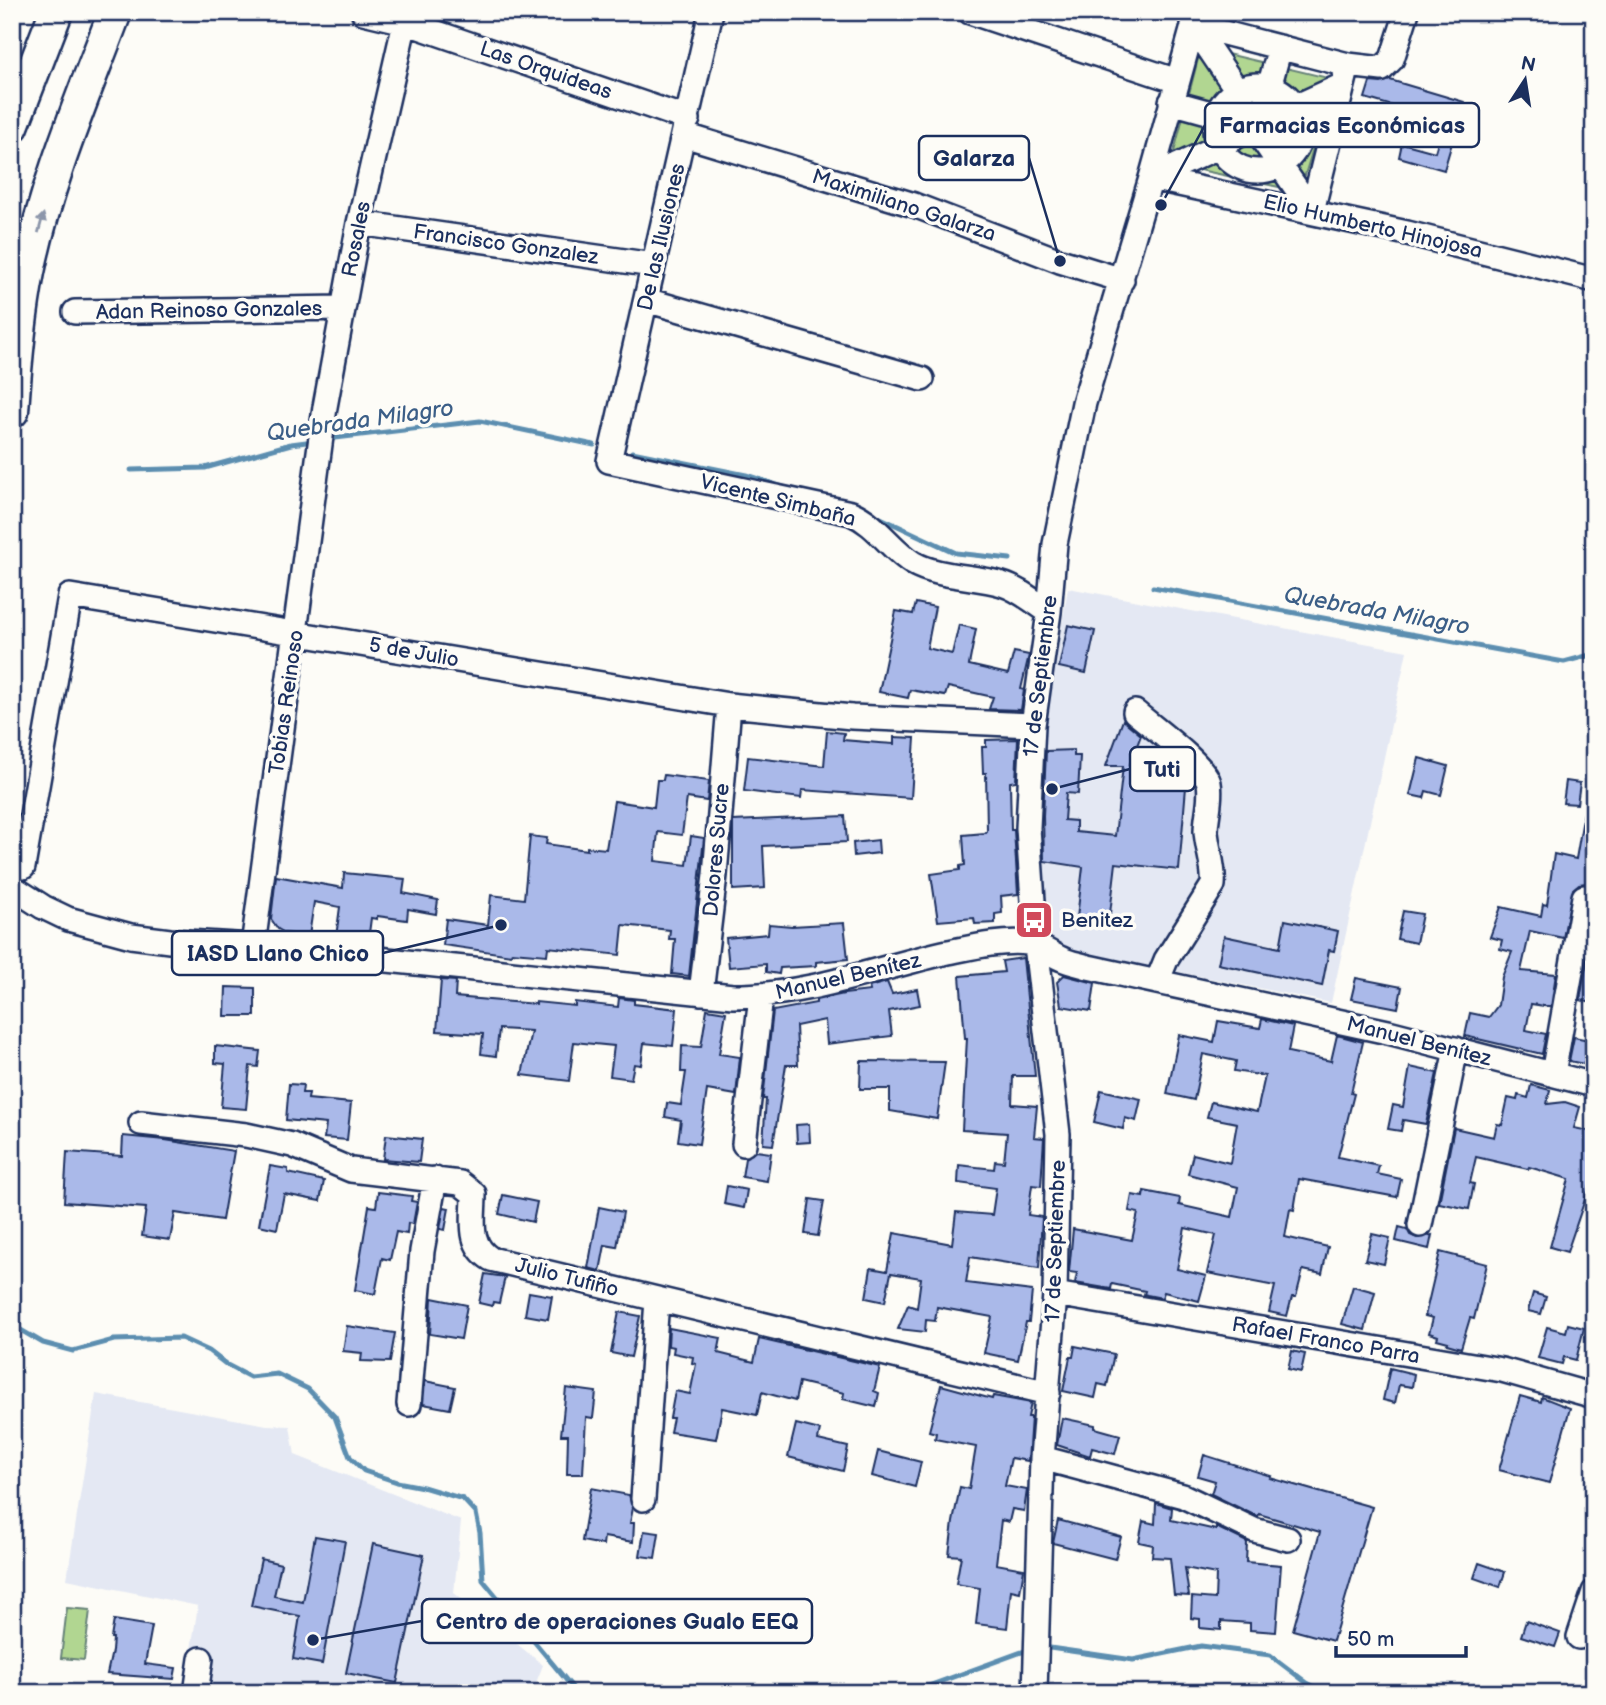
<svg xmlns="http://www.w3.org/2000/svg" width="1606" height="1705" font-family="'Balsamiq Sans',sans-serif">
<rect width="100%" height="100%" fill="#fdfcf7"/>
<filter id="ink" filterUnits="userSpaceOnUse"><feTurbulence type="fractalNoise" baseFrequency=".0143" numOctaves="2"/><feDisplacementMap in="SourceGraphic" scale="14" xChannelSelector="R" yChannelSelector="G"/><feConvolveMatrix kernelMatrix="1 2 1 2 8 2 1 2 1" color-interpolation-filters="sRGB"/></filter>
<g filter="url(#ink)">
<path fill="#e4e8f3" d="M1068,588l339,63 -76,352 -275,-56 -7,-13 -11,-117 6,-89z
M96,1394l171,31 23,1 5,29 166,66 -7,72 89,72 -11,28h-257l-89,-13 12,-74 -131,-27z"/>
<path fill="#b1d691" stroke="#668278" stroke-width="2" d="M1223,53l101,24 6,17 -26,84 -16,11 -102,-22 -12,-15 24,-93z
M67,1608l23,2 -6,50 -23,-2z"/>
<g fill="none" stroke-linecap="round" stroke-linejoin="round">
<path stroke="#5b8eb0" stroke-width="5" d="M327,439l153,-18 114,24
M632,452l114,23 43,14
M131,470l74,-2 86,-24 23,-3
M872,514l84,39 54,6
M1153,587l411,75 30,-8
M12,1325l31,18 30,8 41,-11 67,-2 28,13 18,14 23,12 27,-3 31,15 27,28 15,40 14,14 33,11 26,5 40,12 13,14 4,20 3,47 94,113
M1043,1647l90,13 68,-14 69,9 37,28 19,10
M671,1693l38,-3 5,3
M893,1693l30,-5 107,-39"/>
</g>
<path fill="#aab9e9" stroke="#1b2f5e" stroke-width="2" d="M1390,80l74,22 -20,68 -45,-13 3,-14 33,9 9,-31 -79,-23 5,-16 11,1z
M916,603l19,4 -8,41 25,6 7,-29 17,4 -7,36 39,9 6,-22 15,3 -8,34 3,1 -3,20 -32,-1 4,-12 -45,-10 -3,9 -35,-6 -2,8 -29,-6 17,-81 17,3z
M1068,625l27,6 -9,42 -27,-6z
M1123,720l18,15 -11,29 51,5 6,6 -8,95 -63,-7 -7,59 -32,-4 6,-51 -39,-6 -1,-45 3,-65 28,-1v6h6l-2,38 -12,-1 -2,27 12,1v11l39,4 8,-70h-17z
M827,731l17,2 -1,7 36,3 15,1v-7l21,1 -4,60 -109,-8 -1,8 -57,-7 4,-34 76,9z
M1018,739l-2,42 -6,1 1,48h3l4,64 -17,2 1,17 -7,1v9l-20,1 -1,-6 -36,3 -7,-47 29,-4v-4l5,-1 -2,-30 22,-2 2,-2 -1,-58h-3l-1,-26h4v-7z
M1419,758l29,8 -7,29 -15,-4 -2,7 -14,-3z
M664,775l45,6 -2,20 -20,-3 -5,37 -24,-3 -3,29 32,4 4,-29 13,2 -15,138 -17,-2 3,-35h-6l1,-9 -47,-5 -3,30 -72,-8 -1,8 -35,-3 -1,3 -68,-10 3,-26 42,6 3,-30 33,4 6,-63 17,2 -1,6 41,6v-3l19,2 8,-48 40,6 3,-27h6z
M1566,781l14,2 -3,21 -14,-1z
M1586,801l8,1v85l-8,-4 -7,1 -6,5 -10,49 -33,-7 -9,40 35,3 -5,33 -20,-3 -5,26 20,4 -4,20 -77,-18 5,-23 19,4 9,-12 4,-28 10,-25 -12,-3 2,-9 -12,-3 11,-30 40,9 2,-12 4,1 7,-51 22,5z
M845,816l2,26 -84,4 2,42 -32,2v-69z
M878,840l1,13 -25,3 -1,-13z
M344,873l61,6 -2,14 35,7 -2,14 -28,-5 -1,11 -30,-4v3l-6,-1 -3,23 -32,-4 4,-30 -26,-5 -5,34 -24,-3 -7,-4 -7,-10 5,-43 67,12z
M1403,911l19,3 -6,29 -19,-4z
M1285,920l53,11 -4,20 -5,-1 -7,36 -104,-22 6,-28 56,12z
M1594,922v74l-2,7 -12,-3z
M844,923l4,36 -32,3v4l-36,2 -1,6 -13,-2v-8l-37,3 -3,-29 42,-4 1,-10 23,2z
M1023,958l12,118h-22l-1,28 25,2 -3,31 10,1 -3,48 -9,-1 -4,30 14,2 -3,51 -69,-11 -4,26 66,8 -3,31h-3l-8,38 -34,-7 8,-36 -55,-10 -2,14 -9,-1 -1,12 -27,-3 10,-24 9,3 4,-30 -30,-5 -6,29 -19,-4 5,-30 16,3 7,-38 58,11 4,-32 36,3 4,-27 -38,-5 1,-18 35,4 1,-8 9,1 3,-29 -45,-3 5,-92h-2l-5,-62 44,-4 -2,-11z
M1064,975l31,8 -4,28 -30,-5 -4,-24z
M1356,978l46,9 -4,21 -47,-9z
M441,980l15,1 -1,16 81,7v-2l39,4v-4l43,5 1,-9 15,2v4l43,5 -4,37 -29,-3 -3,22 -7,-1 -3,15 -21,-3 4,-30 -40,-4 -5,39 -47,-6 9,-44 -32,-2 -3,27 -15,-2 2,-20 -46,-3z
M887,982l5,12 25,-5 3,16 -31,6 3,25 -65,8 -2,-24 -29,6 2,39h-12l-13,80 -10,-1 3,-45h-3l10,-88 43,-8v-3l28,-6 26,-3 -1,-4z
M226,987l29,1v28h-30z
M707,1009l19,3 -7,42 21,3 -4,38 -29,-5 -8,54 -21,-3 3,-21 -16,-3 2,-14 14,2 5,-33h-5l1,-26 19,1z
M1262,1019l31,7 -5,26 43,9 6,-26 26,7 -12,51 3,1 -16,63 41,9 -2,8 24,5 -4,18 -98,-18 -5,31 -4,-1 -5,28 43,10 -6,27 -19,-4 -7,27h-4l-5,19 -18,-4 6,-26 -68,-13 9,-38 -31,-7 -8,41 29,7 -7,25 -35,-9 -2,6 -15,-3 -3,-1 1,-3 -33,-7 -1,5 -36,-6 2,-10 -8,-1 4,-43 59,11 6,-27 -9,-2 3,-16 11,2 1,-6 36,7 -1,7 53,12 6,-30 -50,-13 5,-20 37,9 7,-40 -30,-6 4,-15 46,10 8,-36 -31,-5 2,-10 -33,-7 -9,46 -27,-6 12,-59 35,7 4,-21 42,7z
M1574,1037l15,3 -1,6 6,1v19l-25,-5z
M215,1046l45,5 -2,16 -8,-1 -4,43 -25,-2 4,-43 -10,-1z
M861,1061l84,1 -8,57 -47,-8v-22h-30z
M1410,1067l27,6 -11,51 -23,-4 -2,11 -13,-2 5,-24 10,2z
M289,1084l14,1 -1,8h7l-1,6 43,4 -4,37 -23,-2 2,-14 -40,-4z
M1531,1085l19,5 -3,14 18,-2 15,5 -6,21 20,4v41l-27,79 -17,-5 19,-68 -40,-12 -1,2 -52,-12 -6,26 4,1 -5,25 -30,-6 15,-75 40,9 3,-13 5,1 6,-27 9,2 1,-5 10,3z
M1101,1090l40,9 -5,22 -11,-3 -2,11 -29,-7z
M809,1124l1,18 -13,1 -1,-18z
M386,1135l36,4 -3,23 -36,-3z
M123,1136l42,4 69,11 -12,69 -47,-7 -5,27 -28,-4 4,-28 -82,-6 3,-50 55,4z
M756,1151l15,2 -4,28 -25,-4 3,-19z
M270,1166l18,3v4l36,8 -4,20 -36,-7 -7,35 -18,-4z
M727,1186l20,4 -3,18 -20,-4z
M378,1192l34,4 -1,5 6,1 -4,22 -5,-1 -1,11 -11,-2 -6,28 -8,-2 -7,36 -20,-4 14,-84 7,1z
M503,1195l34,7 -4,20 -34,-8z
M810,1199l14,2 -6,35 -13,-2z
M444,1207l5,1 -4,22 -5,-1z
M599,1207l24,5 -6,35 -12,-2 -5,26 -12,-3z
M1399,1227l8,2 3,6 7,3 15,-3 -3,14 -33,-8z
M1372,1234l18,4 -6,26 -19,-4z
M1440,1252l47,12 -13,55 -4,-1 -9,30 -14,-4 1,-2 -11,-3 1,-3 -9,-3 4,-15 -8,-2z
M485,1274l20,3 -6,26 -6,-1 -1,4 -13,-3z
M1353,1286l22,6 -10,38 -23,-6z
M529,1292l23,4 -4,23 -23,-4z
M1533,1293l13,4 -5,17 -13,-3z
M432,1298l35,7 -6,34 -31,-5z
M619,1312l21,4 -9,41 -20,-4z
M1568,1324l16,4 -8,32 -12,-3 -2,7 -24,-6 9,-31 19,5z
M347,1326l48,7 -5,29 -29,-1 1,-8 -19,-2z
M669,1328l52,10 -3,15 36,9 5,-23 121,28 -6,24 5,2 -3,14 -33,-8 1,-6 -45,-11 -4,19 -33,-9 -5,23 -35,-7 -6,31 -46,-7 3,-14h-3l5,-27 15,3 6,-30 -4,-1 1,-6 -20,-4 1,-6 -6,-1z
M1075,1346l39,8 -7,32 -9,-2 -3,14 -32,-7 7,-34h3z
M1292,1351l13,3 -4,18 -13,-3z
M1390,1368l24,6 -2,13 -13,-2 -4,18 -12,-3z
M425,1381l30,6 -5,22 -27,-5z
M941,1385l51,14 1,-3 38,7 -3,14h3l-3,44 -17,-3 -6,28 22,4 -3,21 -12,-2 -3,13 -8,-2 -5,44 28,5 -4,23 -9,-2 -4,38 -31,-4 4,-36 -24,-4 5,-28 -12,-1 4,-33 7,-35 9,2 7,-42 -41,-8 1,-6 -7,-2z
M566,1388l30,4 -3,26 -7,-1 -3,57h-16l1,-39h-7z
M1520,1396l21,6 1,-5 28,11 -21,75 -50,-13z
M1062,1418l33,7v3l25,7 -5,19 -23,-6 -2,8 -33,-11z
M796,1424l24,6 -2,10 30,7 -5,24 -55,-14z
M878,1451l43,11 -6,25 -43,-11z
M1204,1455l67,21 -1,2 102,29 -39,134 -40,-11 27,-98 -61,-18 -1,3 -47,-23 4,-13 -17,-5z
M591,1488l38,7 4,13 -3,15h4l-1,19 -29,-5 -1,8 -21,-4z
M1156,1503l16,5 -1,12 45,10v-3l31,15 -1,20 35,3 -5,67 -26,-2v-7l-29,-2v9l-21,-2v-9l-9,-1 1,-21 23,2 1,-25 -31,-6 4,28 -15,-1 -4,-37 -18,-1 1,-12 -14,-3 4,-21 12,3z
M1058,1520l63,17 -6,22 -62,-16z
M644,1531l15,2 -4,25 -15,-2z
M315,1536l30,5 -23,123 -29,-5 7,-43 -49,-10 10,-47 20,5 -7,32 29,6z
M373,1544l51,11 -27,128 -51,-10z
M1479,1563l26,9 -5,15 -26,-9z
M114,1620l38,6 -7,38 31,4 -2,11 -67,-5 5,-23 1,-13h-2z
M1526,1621l34,12 -5,14 -34,-11z"/>
<g fill="none" stroke-linecap="round" stroke-linejoin="round">
<g stroke="#1b2f5e" stroke-width="28">
<path id="minor" d="M363,12l42,10 283,97
M711,12l-102,449 242,52c26,11 39,36 62,50 24,14 62,13 89,21 17,5 32,18 47,28
M970,12l207,69
M1193,25l155,40 34,4 10,-10 15,-47
M1193,25l44,65 13,26
M1215 128a43 43 0 1 1 86 0a43 43 0 1 1-86 0Z
M1171,102l58,16
M1265,102l15,-55
M1266,120l77,-35
M684,135l230,70 146,56 62,19
M1260,136l52,75
M1151,178l256,55 187,47
M1151,178l67,-31 28,-16
M1312,211l36,-146
M359,223l294,42
M646,300l276,79
M75,312l268,-4
M1135,712c16,14 70,53 74,71 3,16 -3,33 -3,48 1,18 9,36 7,54l-47,75 -9,22
M23,867l47,-271 659,109 123,12 181,8
M12,887l31,20 25,12 63,17 39,5 83,5 480,50c73,0 144,-28 215,-44 25,-5 55,-12 80,-9 13,2 22,11 34,16 8,4 17,5 26,8l300,65 206,53
M253,946l72,-539 34,-184 46,-201
M701,993l14,-118 14,-170
M1553,1074l31,-177
M141,1123l105,12 46,10 59,25 109,13 14,11c0,26 -7,50 17,65l557,134
M744,1144l17,-148
M1420,1225l36,-176
M1055,1294l447,76 92,26
M409,1404l13,-153 13,-72
M1042,1458l141,38 71,34 34,9
M643,1499l14,-199
M1579,1637l15,-45
M196,1693l5,-34
M1035,1693l7,-235 13,-164 3,-160 -22,-189 -8,-117 5,-103 16,-113 6,-68 29,-141 67,-225 46,-166"/>
</g>
<g stroke="#1b2f5e" stroke-width="37">
<path id="highway" d="M12,126l44,-114
M12,411c3,-46 7,-93 16,-139 18,-89 55,-175 87,-260"/>
</g>
<use href="#minor" stroke="#fdfcf7" stroke-width="23"/>
<use href="#highway" stroke="#fdfcf7" stroke-width="32"/>
</g>
<defs><path id="oneway-solid" d="M-6-.8H1V-3.2L6.5 0L1 3.2V.8H-6Z" transform="scale(1.75)"/></defs>
<use fill="#8c96aa" href="#oneway-solid" transform="translate(41 223) rotate(-75)"/>
</g>
<defs>
<g id="bus-square" transform="scale(2.0125)"><rect x="-9" y="-9" width="18" height="18" rx="4" fill="#d1495b" stroke="#fdfcf7"/><path d="M-5-6H5V4H4V6H2V4H-2V6H-4V4H-5ZM-3.5-4V0h7V-4ZM-3.5 1.2v1.5H-2V1.2ZM2 1.2v1.5H3.5V1.2Z" fill="#fff"/></g>
</defs>
<g fill-rule="evenodd">
<use href="#bus-square" x="1034" y="920"/>
</g>
<g text-anchor="middle" stroke-width="7" stroke-linejoin="round" paint-order="stroke">
<g font-size="21" fill="#1b2f5e" stroke="#fdfcf7">
<text transform="translate(546 70) rotate(19)" y="7">Las Orquideas</text>
<text transform="translate(904 205) rotate(18)" y="7">Maximiliano Galarza</text>
<text transform="translate(1373 226) rotate(13)" y="7">Elio Humberto Hinojosa</text>
<text transform="translate(661 237) rotate(-77)" y="7">De las Ilusiones</text>
<text transform="translate(356 239) rotate(-79)" y="7">Rosales</text>
<text transform="translate(506 244) rotate(8)" y="7">Francisco Gonzalez</text>
<text transform="translate(209 310) rotate(-1)" y="7">Adan Reinoso Gonzales</text>
<text transform="translate(778 500) rotate(14)" y="7">Vicente Simbaña</text>
<text transform="translate(414 652) rotate(10)" y="7">5 de Julio</text>
<text transform="translate(1040 676) rotate(-83)" y="7">17 de Septiembre</text>
<text transform="translate(286 702) rotate(-82)" y="7">Tobias Reinoso</text>
<text transform="translate(716 850) rotate(-85)" y="7">Dolores Sucre</text>
<text transform="translate(848 976) rotate(-13)" y="7">Manuel Benítez</text>
<text transform="translate(1419 1041) rotate(14)" y="7">Manuel Benítez</text>
<text transform="translate(1055 1241) rotate(-88)" y="7">17 de Septiembre</text>
<text transform="translate(567 1277) rotate(14)" y="7">Julio Tufiño</text>
<text transform="translate(1326 1340) rotate(10)" y="7">Rafael Franco Parra</text>
</g>
<g font-size="21" fill="#1b2f5e" stroke="#fdfcf7" text-anchor="start">
<text x="1061" y="927">Benitez</text>
</g>
<g font-size="23" font-style="italic" fill="#3b5e87" stroke="#fdfcf7">
<text transform="translate(360 420) rotate(-8)" y="8">Quebrada Milagro</text>
<text transform="translate(1377 610) rotate(10)" y="8">Quebrada Milagro</text>
</g>
</g>
<path fill="none" stroke="#1b2f5e" stroke-width="2.5" d="M1161 205L1205 125M1060 261L1029 158M1052 789L1130 769M501 925L383 953M313 1640L422 1621"/>
<g fill="#1b2f5e" stroke="#fdfcf7" stroke-width="2.5">
<circle cx="1161" cy="205" r="7"/>
<circle cx="1060" cy="261" r="7"/>
<circle cx="1052" cy="789" r="7"/>
<circle cx="501" cy="925" r="7"/>
<circle cx="313" cy="1640" r="7"/>
</g>
<g fill="#fdfcf7" stroke="#1b2f5e" stroke-width="2.5">
<rect x="1205" y="103" width="274" height="44" rx="7"/>
<rect x="919" y="136" width="110" height="44" rx="7"/>
<rect x="1130" y="747" width="65" height="44" rx="7"/>
<rect x="172" y="931" width="211" height="44" rx="7"/>
<rect x="422" y="1599" width="390" height="44" rx="7"/>
</g>
<g font-size="23" text-anchor="middle" font-weight="bold" fill="#1b2f5e">
<text x="1342" y="133">Farmacias Económicas</text>
<text x="974" y="166">Galarza</text>
<text x="1162" y="777">Tuti</text>
<text x="278" y="961">IASD Llano Chico</text>
<text x="617" y="1629">Centro de operaciones Gualo EEQ</text>
</g>
<rect width="1606" height="1705" fill="none" stroke="#fdfcf7" stroke-width="42"/>
<rect x="21" y="21" width="1564" height="1663" fill="none" stroke="#1b2f5e" stroke-width="2.5" filter="url(#ink)"/>
<g transform="translate(1525 80) rotate(12)" stroke="#fdfcf7" stroke-width="5" paint-order="stroke">
<path d="M0-5L12 26L0 18L-12 26Z" fill="#1b2f5e"/>
<text y="-10" font-size="19" font-weight="bold" text-anchor="middle" fill="#1b2f5e">N</text>
</g>
<path d="M1336 1646v10h130v-10" fill="none" stroke="#1b2f5e" stroke-width="3.5"/>
<text x="1347" y="1646" font-size="21" fill="#1b2f5e" stroke="#fdfcf7" stroke-width="5" paint-order="stroke">50 m</text>
</svg>
